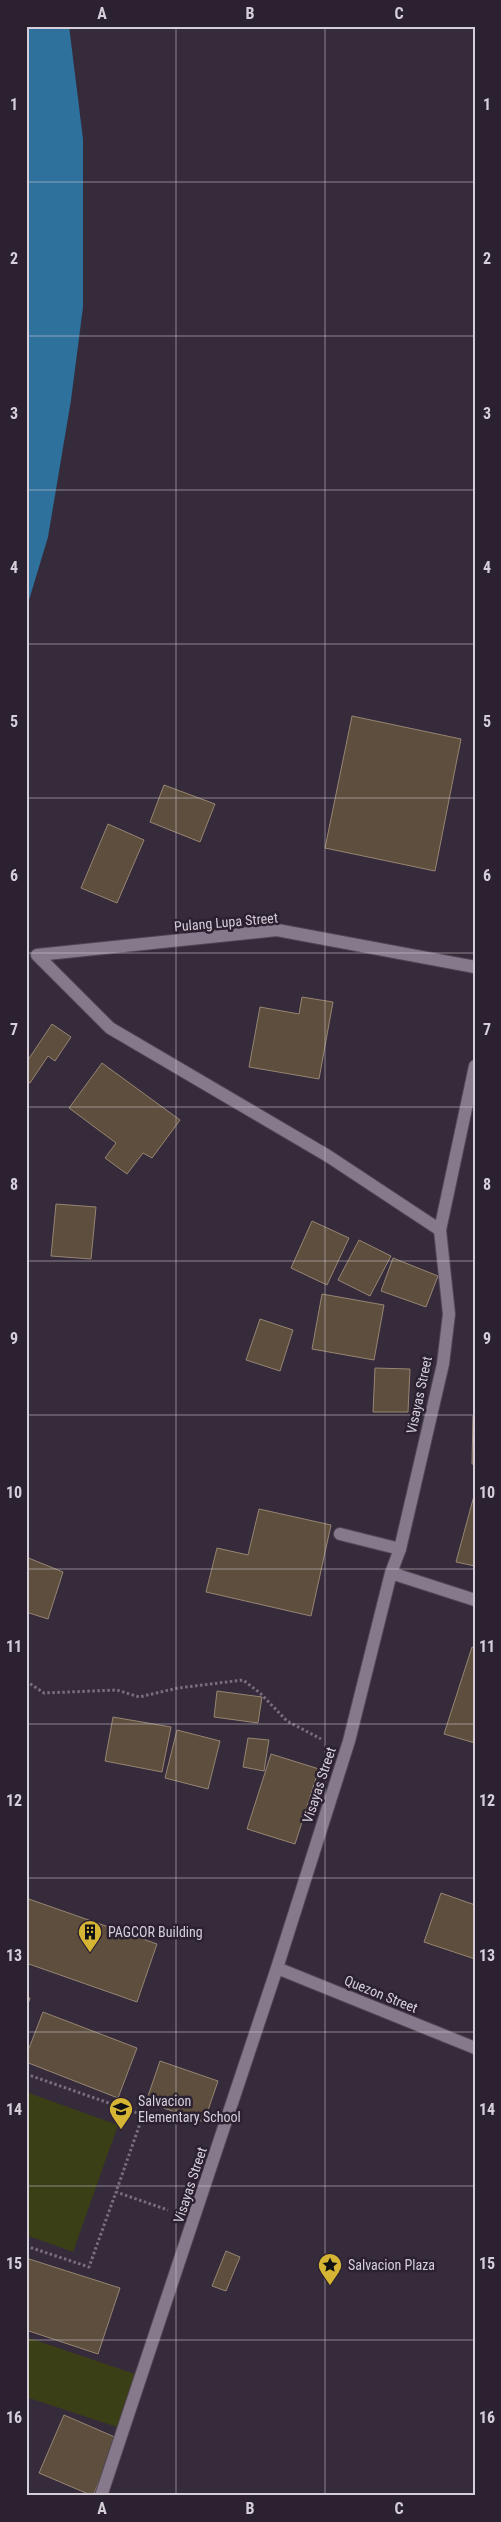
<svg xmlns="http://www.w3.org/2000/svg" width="501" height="2522" font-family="'Roboto Condensed',sans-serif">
<rect width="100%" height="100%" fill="#362b3b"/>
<path fill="#3b3f16" d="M26,2092l92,33 -45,127 -47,-17z
M26,2337l109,37 -18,53 -91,-30z"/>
<path fill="#2e719c" d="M26,26h43l14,113v168l-12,93 -23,137 -22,73z"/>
<path fill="#5d4e3d" stroke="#968573" d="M352,716l109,23 -26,132 -110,-23z
M164,785l51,19 -15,38 -50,-20z
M108,824l36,16 -27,63 -36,-15z
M302,997l31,5 -14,77 -70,-12 11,-60 39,7z
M52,1024l19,13 -16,24 -7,-5 -18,27 -4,-2v-18z
M102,1063l78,57 -28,38 -9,-5 -16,21 -22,-16 11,-15 -47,-35z
M56,1204l40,3 -5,52 -40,-3z
M312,1221l37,17 -22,47 -36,-17z
M359,1240l32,16 -21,40 -32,-16z
M393,1258l45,18 -12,31 -45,-16z
M322,1294l62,11 -10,55 -62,-11z
M260,1319l33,11 -13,41 -34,-11z
M375,1368l35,1 -2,43h-35z
M473,1416h2v48h-3z
M475,1492v74l-19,-4z
M259,1509l72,16 -20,91 -105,-24 11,-44 31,7z
M26,1557l37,15 -15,47 -22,-7z
M472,1647l3,1v95l-31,-9z
M217,1691l45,6 -4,26 -44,-6z
M113,1717l58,10 -9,45 -57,-11z
M177,1730l43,11 -12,48 -43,-11z
M248,1738l21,2 -5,31 -21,-4z
M271,1754l48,15 -24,75 -48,-15z
M441,1893l34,12v54l-51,-17z
M26,1898l131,46 -20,58 -111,-39z
M26,1997l4,1 -4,13z
M43,2012l94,36 -19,50 -92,-36v-6z
M160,2061l58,20 -14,41 -58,-20z
M226,2251l14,6 -14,34 -14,-5z
M26,2258l94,30 -22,66 -72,-24z
M64,2415l53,23 -24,58 -54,-23z"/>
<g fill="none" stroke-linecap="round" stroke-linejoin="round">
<g stroke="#514755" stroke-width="14">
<path id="lane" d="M340,1534l60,15"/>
</g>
<g stroke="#514755" stroke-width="14">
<path id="street" d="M37,955l73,73 218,128 112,74
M37,955l240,-25 198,37
M391,1573l84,27
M277,1968l198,80
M101,2496l176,-528 72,-227 42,-168 9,-24 43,-185 6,-50 -9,-84 35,-164"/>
</g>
<path stroke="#786e7c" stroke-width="3" stroke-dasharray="2.5 2.5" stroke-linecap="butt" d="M26,1681l18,12 73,-3 22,7 39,-9 65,-8 17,13 27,28 34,18
M26,2074l117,41 -27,77 52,18
M26,2246l63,21 27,-75"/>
<use href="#lane" stroke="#87798c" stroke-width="12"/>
<use href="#street" stroke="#87798c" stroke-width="12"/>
</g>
<path fill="none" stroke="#d6ced9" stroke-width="1" stroke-opacity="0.55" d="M176,26v2470M325,26v2470M26,182h449M26,336h449M26,490h449M26,644h449M26,798h449M26,953h449M26,1107h449M26,1261h449M26,1415h449M26,1569h449M26,1724h449M26,1878h449M26,2032h449M26,2186h449M26,2340h449"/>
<defs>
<g id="building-pin" transform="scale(1.25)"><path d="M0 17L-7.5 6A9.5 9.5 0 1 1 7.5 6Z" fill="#d6b534" stroke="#2c2131"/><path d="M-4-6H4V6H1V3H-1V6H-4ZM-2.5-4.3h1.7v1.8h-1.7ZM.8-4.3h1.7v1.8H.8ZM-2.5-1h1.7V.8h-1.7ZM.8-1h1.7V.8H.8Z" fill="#111"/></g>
<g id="school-pin" transform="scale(1.25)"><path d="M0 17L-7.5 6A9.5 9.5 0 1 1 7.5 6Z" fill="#d6b534" stroke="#2c2131"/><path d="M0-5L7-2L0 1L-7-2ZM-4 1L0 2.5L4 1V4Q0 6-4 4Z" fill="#111"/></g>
<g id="sight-pin" transform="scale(1.25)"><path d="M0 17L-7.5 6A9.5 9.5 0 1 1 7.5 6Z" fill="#d6b534" stroke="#2c2131"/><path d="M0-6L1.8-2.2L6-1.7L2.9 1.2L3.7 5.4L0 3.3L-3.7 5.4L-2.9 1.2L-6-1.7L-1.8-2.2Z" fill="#111"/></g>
</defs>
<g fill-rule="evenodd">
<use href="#building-pin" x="90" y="1932"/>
<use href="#school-pin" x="121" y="2109"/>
<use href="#sight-pin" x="330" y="2265"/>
</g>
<g text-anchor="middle" stroke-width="5" stroke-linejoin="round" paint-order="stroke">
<g font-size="14" fill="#d6ced9" stroke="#2c2131">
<text transform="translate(226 922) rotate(-5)" y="5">Pulang Lupa Street</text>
<text transform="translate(419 1395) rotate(-78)" y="5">Visayas Street</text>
<text transform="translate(319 1785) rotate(-72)" y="5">Visayas Street</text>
<text transform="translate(381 1994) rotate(22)" y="5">Quezon Street</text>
<text transform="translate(190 2185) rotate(-72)" y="5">Visayas Street</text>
</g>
<g font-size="14" fill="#d6ced9" stroke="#2c2131" text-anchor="start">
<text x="108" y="1937">PAGCOR Building</text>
<text x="138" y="2106">Salvacion<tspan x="138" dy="16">Elementary School</tspan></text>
<text x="348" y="2270">Salvacion Plaza</text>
</g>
</g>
<rect width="501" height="2522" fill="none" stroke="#2c2131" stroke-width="55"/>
<rect x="28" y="28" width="446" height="2466" fill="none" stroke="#d6ced9" stroke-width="2"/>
<g font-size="16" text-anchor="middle" font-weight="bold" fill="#d6ced9">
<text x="102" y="19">A</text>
<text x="250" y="19">B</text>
<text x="399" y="19">C</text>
<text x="14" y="110">1</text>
<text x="487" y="110">1</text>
<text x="14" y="264">2</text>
<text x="487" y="264">2</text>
<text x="14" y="419">3</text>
<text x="487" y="419">3</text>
<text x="14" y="573">4</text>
<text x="487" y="573">4</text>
<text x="14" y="727">5</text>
<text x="487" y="727">5</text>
<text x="14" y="881">6</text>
<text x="487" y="881">6</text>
<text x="14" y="1035">7</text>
<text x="487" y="1035">7</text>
<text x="14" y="1190">8</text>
<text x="487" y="1190">8</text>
<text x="14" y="1344">9</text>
<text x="487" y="1344">9</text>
<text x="14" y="1498">10</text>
<text x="487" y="1498">10</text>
<text x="14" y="1652">11</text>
<text x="487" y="1652">11</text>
<text x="14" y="1806">12</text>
<text x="487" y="1806">12</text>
<text x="14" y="1961">13</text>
<text x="487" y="1961">13</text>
<text x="14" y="2115">14</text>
<text x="487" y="2115">14</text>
<text x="14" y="2269">15</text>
<text x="487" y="2269">15</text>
<text x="14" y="2423">16</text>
<text x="487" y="2423">16</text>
<text x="102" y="2514">A</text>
<text x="250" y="2514">B</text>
<text x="399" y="2514">C</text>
</g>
</svg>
